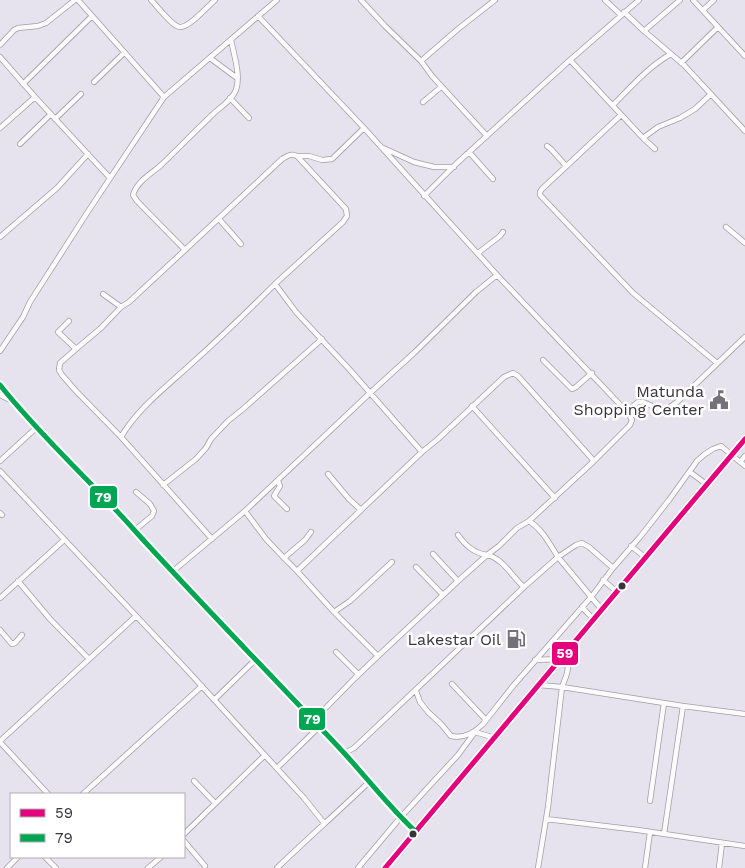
<svg xmlns="http://www.w3.org/2000/svg" width="745" height="868" font-family="'Work Sans',sans-serif">
<rect width="100%" height="100%" fill="#e7e3ee"/>
<g fill="none" stroke-linecap="round" stroke-linejoin="round">
<g stroke="#a09da5" stroke-width="6">
<path id="minor" d="M78,0l86,97
M151,0c6,6 22,27 29,27 9,1 28,-21 35,-27
M361,0l24,26 36,35 11,15 55,60
M605,0l16,15
M693,0l52,56
M703,10l11,-10
M624,12l20,19 40,34 61,66
M644,31l36,-31
M231,40c3,15 10,36 5,50 -4,11 -19,19 -27,28 -17,16 -33,33 -50,49 -9,7 -23,16 -26,28l4,6 48,49 97,-91c5,-3 9,-6 15,-3l49,53 1,7 -4,6 -68,62 21,28 54,58 72,82 -61,58
M0,45l14,-15 4,-2 20,-2 8,-3 29,-23
M0,57l35,40 75,81
M210,58l27,20
M570,60l73,78 12,11
M421,61l37,-32 37,-29
M681,63l37,-36
M94,82l30,-29
M23,84l69,-68
M230,98l19,20
M423,102l18,-15
M613,105c18,-18 36,-39 58,-51
M621,115l-79,74 -2,3v3l93,98 84,70
M55,119l26,-25
M0,128l35,-31
M643,138l15,-11 22,-9 15,-9 16,-15
M20,144l31,-30
M547,146l4,3 15,17
M381,147l33,15 20,5h20
M469,152l24,27
M297,156h12l13,4 10,-1 32,-31
M424,196l32,-32 114,-104 69,-60
M219,219l22,25
M726,227l19,16
M0,237l57,-49 31,-34
M478,253l22,-17 3,-4
M103,294l18,13 8,-5 56,-52
M69,321l-11,11 18,17 25,-21 20,-21
M76,349l-16,14 -1,7 3,5 14,16 45,46
M0,351l23,-34 7,-15 57,-89 77,-116 113,-97
M543,360l29,29 4,-2 16,-14
M0,385c42,53 92,97 136,147 68,75 139,147 208,221 24,26 45,54 71,78
M0,395l12,6
M472,406l83,92
M627,411l11,-9h5l18,8 6,-1 10,-7 68,-65
M422,452l16,-13 66,-62 9,-4 5,3 76,85
M745,456l-5,6 5,4
M0,461l36,-33
M0,471l187,199 117,128 20,25
M690,472l16,12
M278,481l2,5 -6,10 13,13
M163,485l33,-26 10,-11 5,-9 17,-18 15,-12 79,-70
M245,511l21,28 18,19 13,13 37,41 44,44 -23,22 -42,43
M0,513l2,2
M529,521c14,9 20,22 29,36l18,-12 6,-2 7,4 24,21
M135,530l17,-14 2,-5 -4,-7 -14,-12
M458,535c8,11 16,18 29,20l12,-9 18,-18 12,-7 65,-60 36,-36 2,-5 -4,-7 -131,-138
M212,539l-91,-102c17,-29 45,-50 69,-72 29,-26 57,-53 85,-81
M631,546l15,12
M284,558l21,-18 6,-8
M416,567l27,28
M297,571l64,-61 -12,-11 -21,-25
M172,572l73,-61 125,-118 45,-41 61,-60 21,-17 -133,-147 -106,-112
M603,580l14,12
M18,581l32,38 39,40
M524,587l34,-30 44,53
M0,598l64,-58
M582,607l12,13
M334,612l16,-11 42,-39
M0,630l12,14 3,-1 7,-8
M336,652l22,22
M378,656l80,-75
M535,660l25,-1
M452,684l34,36
M539,685l23,2 121,19 62,8
M416,691l4,11 8,10 13,12 10,12c13,3 23,-3 32,-12l30,-38 79,-90 21,-28 27,-31 29,-37 28,-39 8,-7 8,-5 8,-3 19,16
M214,700l41,-40
M0,741l136,-125
M0,742l48,52
M345,753l9,-5 16,-15 154,-146c-12,-10 -21,-29 -37,-32l-29,26 -25,-27
M277,768l42,-41
M194,781l21,22
M83,794l119,-108
M650,801l14,-98
M546,819l92,11 107,16
M184,834l81,-79
M664,834l19,-128
M184,841l21,25
M45,857l11,11
M7,868l11,-11
M148,868l13,-11
M277,868c30,-29 62,-57 92,-86
M358,868l42,-50 58,-63 17,-23 20,6
M538,868l10,-61 14,-120c5,-14 9,-18 2,-32
M645,868l5,-36
M719,868l3,-25"/>
</g>
<g stroke="#a09da5" stroke-width="9">
<path id="trunk" d="M385,868l360,-429"/>
</g>
<use href="#minor" stroke="#fbfbfc" stroke-width="4.5"/>
<use href="#trunk" stroke="#fbfbfc" stroke-width="8"/>
<g stroke="#fff" stroke-width="9">
<path id="bus-1" d="M385,868l360,-429"/>
</g>
<g stroke="#fff" stroke-width="9">
<path id="bus-2" d="M0,385c42,53 92,97 136,147 68,75 139,147 208,221 24,26 45,54 71,78"/>
</g>
<use href="#bus-1" stroke="#e5007d" stroke-width="5"/>
<use href="#bus-2" stroke="#00a651" stroke-width="5"/>
</g>
<defs>
<g id="civic-bare" transform="scale(1.5)"><path d="M-.6-6.5H3V-4.5H.6V-3L4-1V1h2V6H-6V1h2V-1L-.6-3ZM-1.2 2.5V6h2.4V2.5Z" fill="#75717a" stroke="#fff" stroke-width="2.5" paint-order="stroke"/></g>
<g id="fuel-bare" transform="scale(1.5)"><path d="M-5.5-6h7V0h2V4h1.3V-2.5L3-4.5l.8-.8L6-3V5H2.5V1h-1V6h-7ZM-4.2-4.7v3.2H.2V-4.7Z" fill="#75717a" stroke="#fff" stroke-width="2.5" paint-order="stroke"/></g>
</defs>
<g fill-rule="evenodd">
<use href="#civic-bare" x="719" y="400"/>
<use href="#fuel-bare" x="516" y="639"/>
</g>
<g fill="#37343c" stroke="#fff" stroke-width="2">
<circle cx="622" cy="586" r="4.5"/>
<circle cx="413" cy="834" r="4.5"/>
</g>
<g text-anchor="middle" stroke-width="5" stroke-linejoin="round" paint-order="stroke">
<g font-size="16" fill="#37343c" stroke="#fff" text-anchor="end">
<text x="704" y="397">Matunda<tspan x="704" dy="18">Shopping Center</tspan></text>
<text x="501" y="645">Lakestar Oil</text>
</g>
</g>
<g stroke="#fff" stroke-width="2">
<rect x="89" y="485" width="29" height="24" rx="5" fill="#00a651"/>
<rect x="551" y="641" width="28" height="25" rx="5" fill="#e5007d"/>
<rect x="298" y="707" width="28" height="24" rx="5" fill="#00a651"/>
</g>
<g font-size="14" text-anchor="middle" font-weight="bold" fill="#fff">
<text x="103" y="502">79</text>
<text x="565" y="658">59</text>
<text x="312" y="724">79</text>
</g>
<rect x="10" y="793" width="175" height="65" fill="#ffffff" stroke="#afaeb1"/>
<rect x="20" y="809" width="25" height="8" fill="#e5007d" stroke="#afaeb1"/>
<text x="55" y="818" font-size="15" fill="#37343c">59</text>
<rect x="20" y="834" width="25" height="8" fill="#00a651" stroke="#afaeb1"/>
<text x="55" y="843" font-size="15" fill="#37343c">79</text>
</svg>
